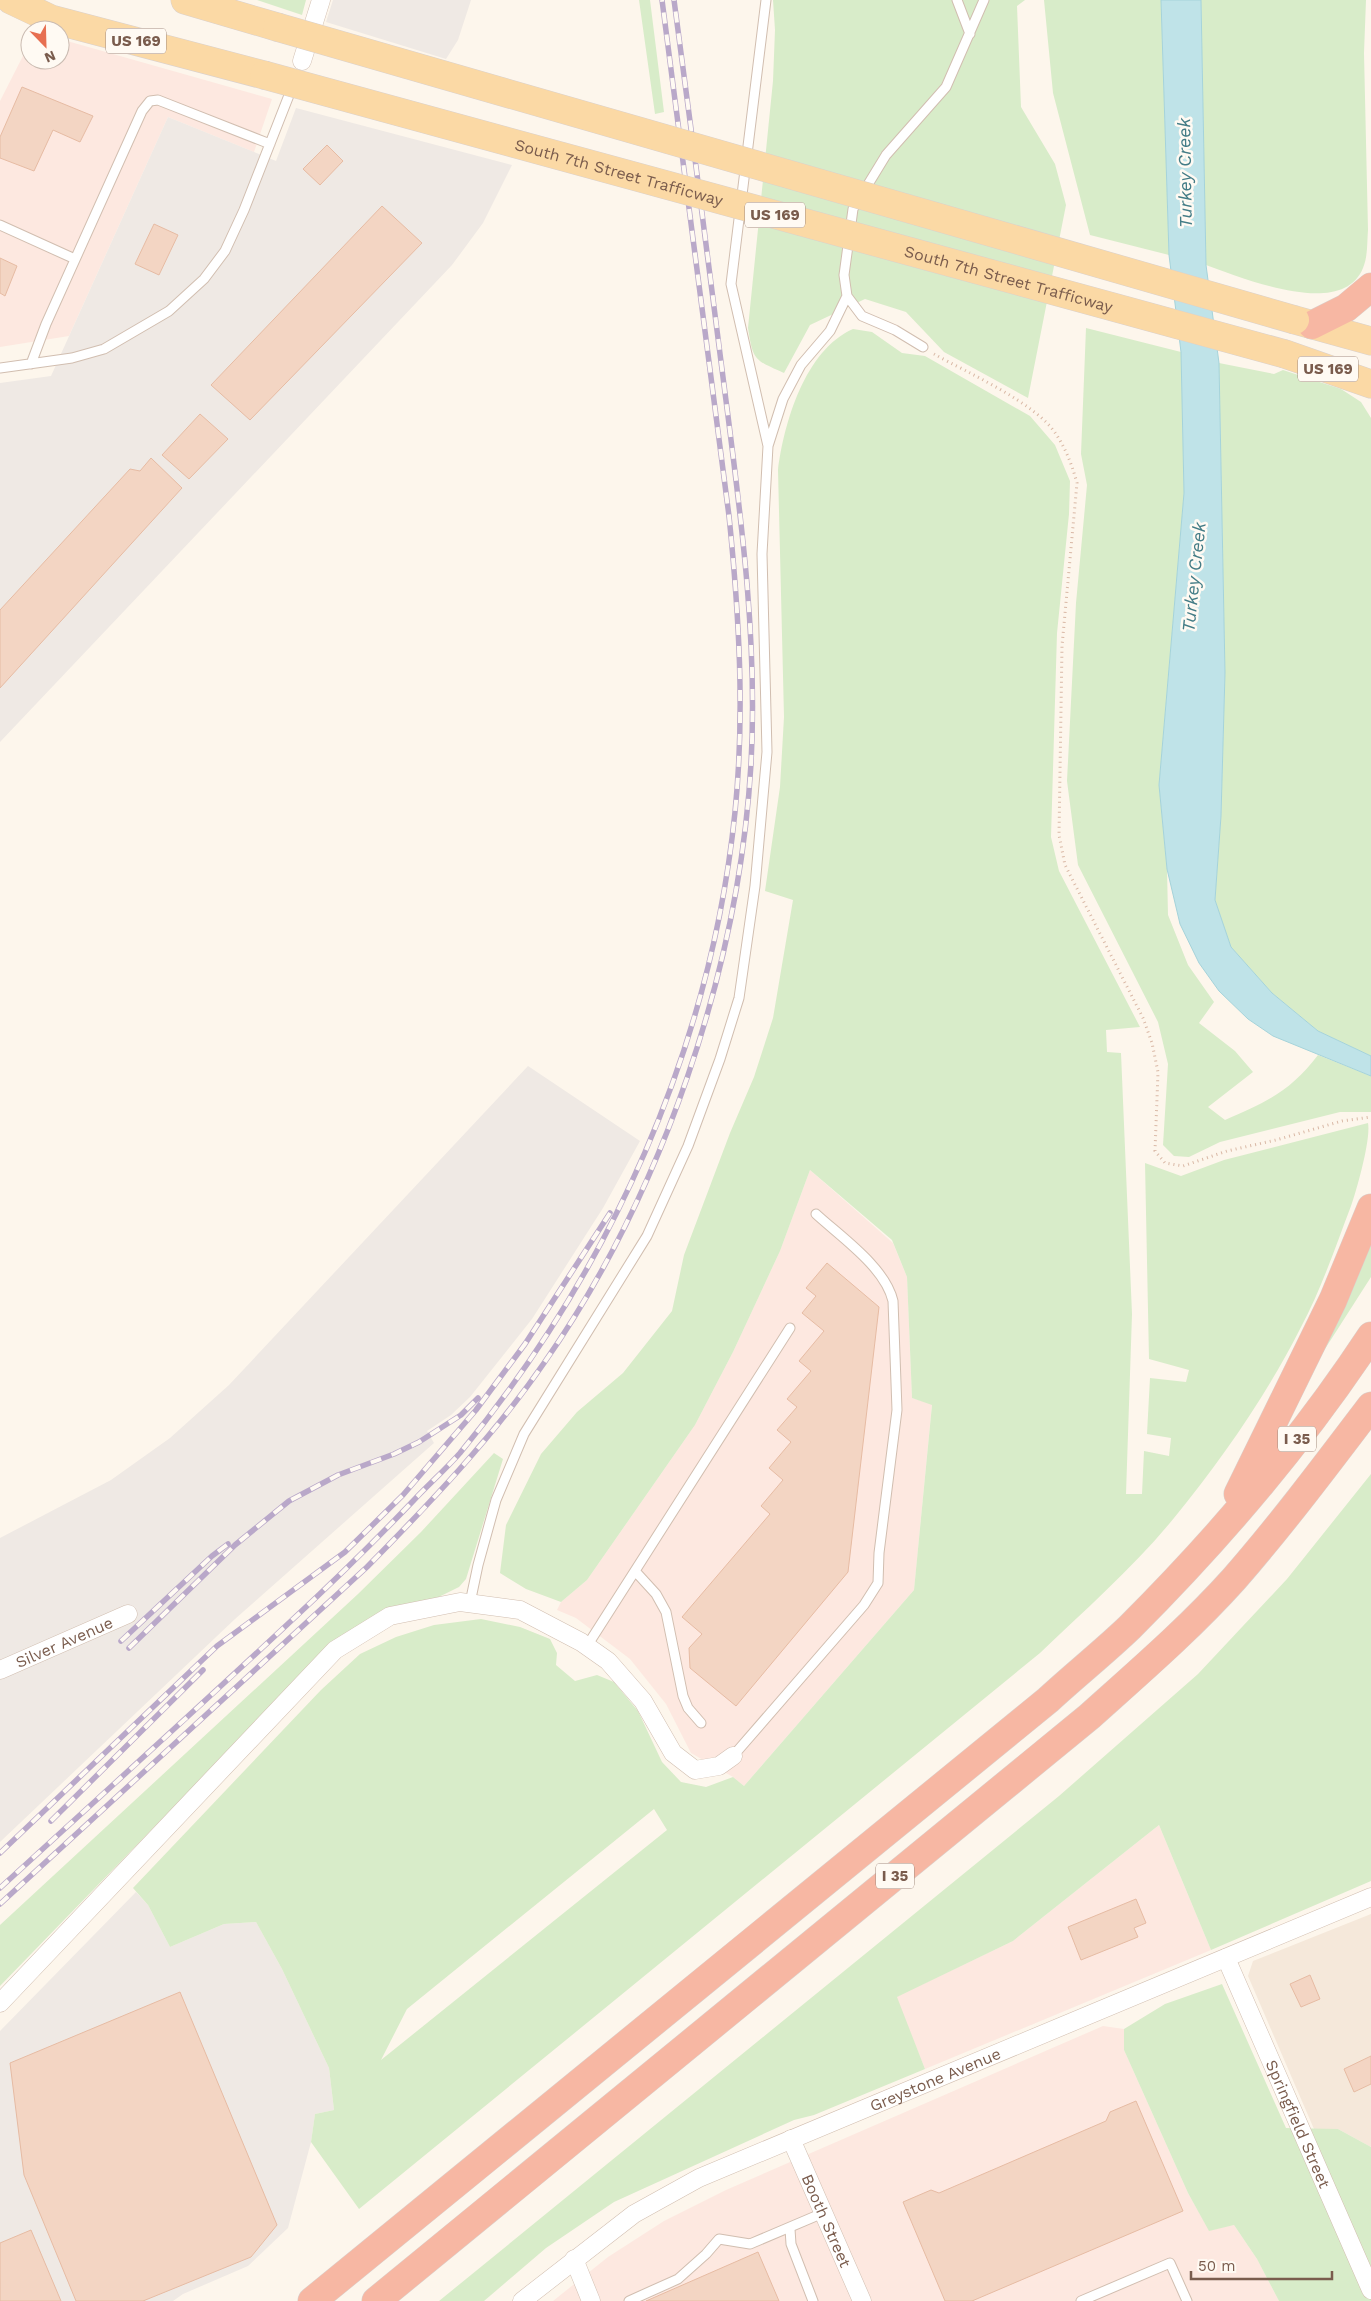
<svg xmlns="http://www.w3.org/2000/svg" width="1371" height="2301" font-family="'Work Sans',sans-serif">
<rect width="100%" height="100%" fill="#fdf6ec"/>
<path fill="#f5e8da" d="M1371,1914v233l-33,-18h-24l-66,-153 5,-15z"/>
<path fill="#fde8e0" d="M60,39l212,60 -18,53 -86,-35 -99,219 -69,11v-246l25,-49 5,-4v12h30z
M810,1170l83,73 14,34 5,121 20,6 -18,186 -170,196 -11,-9 -42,-24 -25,-49 -36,-45 -54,-41 -19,-8 4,-8 26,-22 108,-155 38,-73 47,-101z
M1159,1825l52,125 -286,119 -29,-72 117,-56z
M1103,2026l21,3v21l64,143 21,37 25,-5 23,34 22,42h-726l55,-44 56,-36 62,-31z"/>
<path fill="#efe9e4" d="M333,0h138l-13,40 -12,19 -120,-37z
M296,108l216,57 -29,58 -31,42 -452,477v-359l51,-7 117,-259 108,44z
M528,1066l112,75 -37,67 -71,111 -62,78 -19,18 -24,16 7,12 -199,176 -235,223v-304l111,-58 59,-42 59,-53z
M136,1892l12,13 22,42 54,-23 32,-2 26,47 47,99 5,42 -19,4 -4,28 -23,86 -40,38 -65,28 -10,7h-173v-270z"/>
<path fill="#d8ecc9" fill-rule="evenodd" d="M257,0h49l-4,15z
M639,0h11l14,112 -9,2z
M773,0h252l-8,6 4,101 34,57 11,41 -38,193 -84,-46 -38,-40 -41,-13 -55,26 -26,48c-30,-13 -31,-13 -36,-45l25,-247 2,-51z
M1044,0h117l8,255 -79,-20 -37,-142z
M1201,0h165l-2,53 4,177c-1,12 0,26 -5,38 -21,52 -120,10 -157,-3z
M1086,328l95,24 3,141 -25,292 8,84 1,46 20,50 26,37 -15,21 36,28 18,21 -45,35 17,13c40,-17 66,-29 93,-65l53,21v36h-31l-120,30 -31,15 -15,-1 -11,-11 5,-81 -10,-42 -80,-157 -11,-84 9,-178 11,-118 -6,-31z
M853,329l19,3 30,21 23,3 105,60 25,29 15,36 -1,33 -12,119 -6,204 8,34 81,156 -34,3 1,22 14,1 11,261 -6,180h16l2,-43 25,5 2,-18 -24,-4 3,-56 36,4 3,-12 -40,-11 -4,-196 36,13 43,-16 144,-37c3,16 -11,66 -17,83 -16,42 -30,84 -51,123 -34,67 -78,130 -126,189 -40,49 -88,91 -134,135l-681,556 -48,-67 4,-28 19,-4 -5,-42 -47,-99 -26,-47 -32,2 -54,23 -22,-42 -15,-17 188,-198 39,-36 36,-17 38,-12 47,-6 39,8 30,12 7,14 -1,12 19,16 22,-6 17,7 24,29 24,51 19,20 25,5 27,-10 11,9 170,-196 18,-185 -20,-7 -5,-121 -15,-37 -82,-70 -30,81 -47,101 -38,73 -108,155 -26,22 -35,-13 -26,-16 6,-48 35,-71 36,-42 46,-39 49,-62 12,-56 46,-122 24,-56 19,-59 20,-118 -28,-9 15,-104 4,-70 -6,-247c6,-47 27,-120 75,-141zM654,1809l13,21 -286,230 26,-51z
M1219,363l55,11 9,-4 58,19 20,13 10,16v638l-53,-25 -46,-38 -41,-46 -16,-47 6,-84 4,-143z
M1371,1233v44l-48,75 -4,-3z
M494,1453l9,6 -33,107 -4,13 -7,8 -138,68 -321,331v-61l358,-331 63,-62z
M1371,1474v407l-160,69 -52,-125 -146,116 -116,56 28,72 -111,46 -20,5 -180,82 -68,46 -62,53h-45l620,-505 139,-122 89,-95z
M1222,1984l64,144 52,1 33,18v154h-92l-22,-42 -23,-34 -25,6 -21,-38 -64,-143v-21l41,-25z"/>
<path fill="#bfe3e8" stroke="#a5d3da" d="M1161,0h40l5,265 13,98 6,310 -4,143 -6,84 16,47 41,46 46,38 53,25v20l-98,-40 -25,-17 -29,-28 -20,-28 -19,-39 -13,-55 -8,-84 25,-292 -3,-141 -12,-97z"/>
<path fill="#f3d5c3" stroke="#e6bba3" d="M22,87l71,29 -13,26 -27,-12 -19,41 -34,-13v-21z
M327,145l16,16 -23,24 -17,-16z
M382,206l40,37 -172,177 -39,-35z
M154,224l24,11 -19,40 -24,-11z
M0,258l17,8 -12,30 -5,-3z
M200,414l28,25 -39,40 -27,-24z
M151,458l31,30 -182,200v-78l130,-141 10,2z
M827,1263l52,44 -31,265 -112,134 -46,-38 -1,-20 13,-14 -20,-17 88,-103 -9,-8 22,-26 -14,-12 22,-26 -14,-12 20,-23 -10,-8 24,-28 -12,-10 25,-30 -22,-18 14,-17 -10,-8z
M1136,1899l10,24 -12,5 4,9 -57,23 -13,-33z
M1310,1975l10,24 -19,8 -11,-23z
M180,1992l97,233 -26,32 -108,44h-67l-52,-126 -14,-112z
M1371,2056v28l-17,8 -10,-23z
M1136,2101l47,110 -211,90h-27l-42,-99 28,-12 8,3 167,-72 4,-9z
M31,2230l30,71h-61v-58z
M758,2252l21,49h-133z"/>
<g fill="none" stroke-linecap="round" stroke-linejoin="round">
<g stroke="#d1beb0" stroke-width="11">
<path id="lane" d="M766,0l-35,284 37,162
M957,0l13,34
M0,225l75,34
M923,347l-28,-17 -33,-14 -15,-20 -3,-21 9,-66 33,-54 60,-68 38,-87
M31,364l15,-40 96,-213 8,-10 8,-1 112,44
M0,368l72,-10 32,-9 65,-38 35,-32 21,-28 19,-41 49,-125
M635,1571l21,23 10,18 17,84 5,12 13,15
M470,1603l8,-38 18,-65 28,-66 123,-198 41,-90 32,-87 19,-61 16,-112 12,-134 -5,-198 6,-108 15,-47 18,-34 29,-34 17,-35
M587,1646l203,-318
M733,1756l131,-151 14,-22 1,-30 18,-143 -4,-109c-8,-34 -52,-64 -77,-87
M790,2229l1,15 22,57
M629,2301l49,-22 28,-25 13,-15 31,5 73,-31
M1081,2301l89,-38 17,38"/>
</g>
<g stroke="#d1beb0" stroke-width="19">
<g id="street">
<path d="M302,61l19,-61"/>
<path id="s1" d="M0,1670l128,-56"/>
<path id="s2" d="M1226,1958l145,332"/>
<path d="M0,2003l335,-353 55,-34 70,-14 60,8 61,32 27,19 35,40 30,52 22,17 24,-4 14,-10"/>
<path id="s3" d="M791,2139l71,162"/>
<path d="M574,2259l17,42"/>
<path id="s4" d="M522,2301l112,-87 65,-36 672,-281"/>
</g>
</g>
<g stroke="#dad1cd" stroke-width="29">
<path id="primary" d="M11,0l40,19 213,56
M185,0l92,27
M1295,320l76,21
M1285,354l86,30"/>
</g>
<g stroke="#dad1cd" stroke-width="29">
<path id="highway" d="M1312,325l34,-17 25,-21
M1238,1494l95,-194 38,-92
M312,2301l736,-601c27,-25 56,-48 82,-73 89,-89 172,-186 241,-291
M376,2301l714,-585c49,-44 100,-88 144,-137 48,-55 93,-115 137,-173"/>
</g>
<path stroke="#d9b8a5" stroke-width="3" stroke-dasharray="1 4" stroke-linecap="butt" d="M934,354c34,19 102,49 122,80 10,15 16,31 21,49l-15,163 -3,189 6,30 78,153 9,25 6,29 -3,79 10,12 18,3 44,-15 49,-11 66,-19 29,-4"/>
<use href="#lane" stroke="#fff" stroke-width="9"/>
<use href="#street" stroke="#fff" stroke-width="18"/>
<use href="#primary" stroke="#fbd9a5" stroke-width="28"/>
<use href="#highway" stroke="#f7b7a3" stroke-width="28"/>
<g stroke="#b9a8c9" stroke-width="5.5">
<path id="rail" d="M121,1641l91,-85 16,-12
M129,1648l106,-103 54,-44 49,-26 56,-21 25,-12 42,-27 17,-17
M51,1821l152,-151
M0,1853l217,-207 128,-94 58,-57 73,-85 49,-66 85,-131
M0,1888c97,-89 195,-177 291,-267 42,-39 83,-79 123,-121 15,-16 32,-31 46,-47 150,-182 251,-405 275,-641 10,-99 4,-198 -6,-296l-67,-516
M0,1904l367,-337c63,-64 126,-130 177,-204 118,-169 195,-393 207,-599 7,-127 -11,-254 -27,-379 -16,-128 -33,-257 -50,-385"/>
</g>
<use href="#rail" stroke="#fffaf3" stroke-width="4" stroke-dasharray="11" stroke-linecap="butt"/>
<g stroke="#dad1cd" stroke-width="29" stroke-linecap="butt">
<g id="primary-bridge">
<path d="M277,27l1018,293"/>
<path id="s5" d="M264,75l1021,279"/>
</g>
</g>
<use href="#primary-bridge" stroke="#fbd9a5" stroke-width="28"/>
</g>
<g text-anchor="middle" stroke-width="5" stroke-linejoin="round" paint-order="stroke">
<g fill="#fffaf3" stroke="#a28b7f" stroke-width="1">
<rect x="106" y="28.5" width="60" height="25" rx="4"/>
<rect x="745" y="202.5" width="60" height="25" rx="4"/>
<rect x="1298" y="356.5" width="60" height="25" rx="4"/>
<rect x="1278" y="1426.5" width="38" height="25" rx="4"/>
<rect x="876" y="1863.5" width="38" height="25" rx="4"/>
</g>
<g font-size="15" font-weight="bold" fill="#7a5c4d">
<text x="136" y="46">US 169</text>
<text x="775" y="220">US 169</text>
<text x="1328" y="374">US 169</text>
<text x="1297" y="1444">I 35</text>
<text x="895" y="1881">I 35</text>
</g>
<g font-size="16" fill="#7a5c4d" stroke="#fffaf3">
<text dy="6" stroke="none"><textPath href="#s5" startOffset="368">South 7th Street Trafficway</textPath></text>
<text dy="6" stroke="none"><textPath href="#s5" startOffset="772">South 7th Street Trafficway</textPath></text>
<text dy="6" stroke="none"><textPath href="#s1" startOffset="70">Silver Avenue</textPath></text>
<text dy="6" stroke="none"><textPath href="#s4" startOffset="472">Greystone Avenue</textPath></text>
<text dy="6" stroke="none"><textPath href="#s2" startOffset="181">Springfield Street</textPath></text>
<text dy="6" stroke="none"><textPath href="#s3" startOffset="89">Booth Street</textPath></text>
</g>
<g font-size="18" font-style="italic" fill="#437c86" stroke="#fffaf3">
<text transform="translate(1185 173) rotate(-91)" y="6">Turkey Creek</text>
<text transform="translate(1194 577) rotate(-84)" y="6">Turkey Creek</text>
</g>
</g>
<g transform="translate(45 45) rotate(157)"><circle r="24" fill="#fffaf3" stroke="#cabbb1"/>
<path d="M0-4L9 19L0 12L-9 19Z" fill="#e76f51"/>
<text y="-8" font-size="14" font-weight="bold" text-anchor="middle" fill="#7a5c4d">N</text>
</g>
<path d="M1191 2271v8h141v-8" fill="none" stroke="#7a5c4d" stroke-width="2.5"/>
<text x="1198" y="2271" font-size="15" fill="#7a5c4d" stroke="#fffaf3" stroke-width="4" paint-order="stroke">50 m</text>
</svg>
